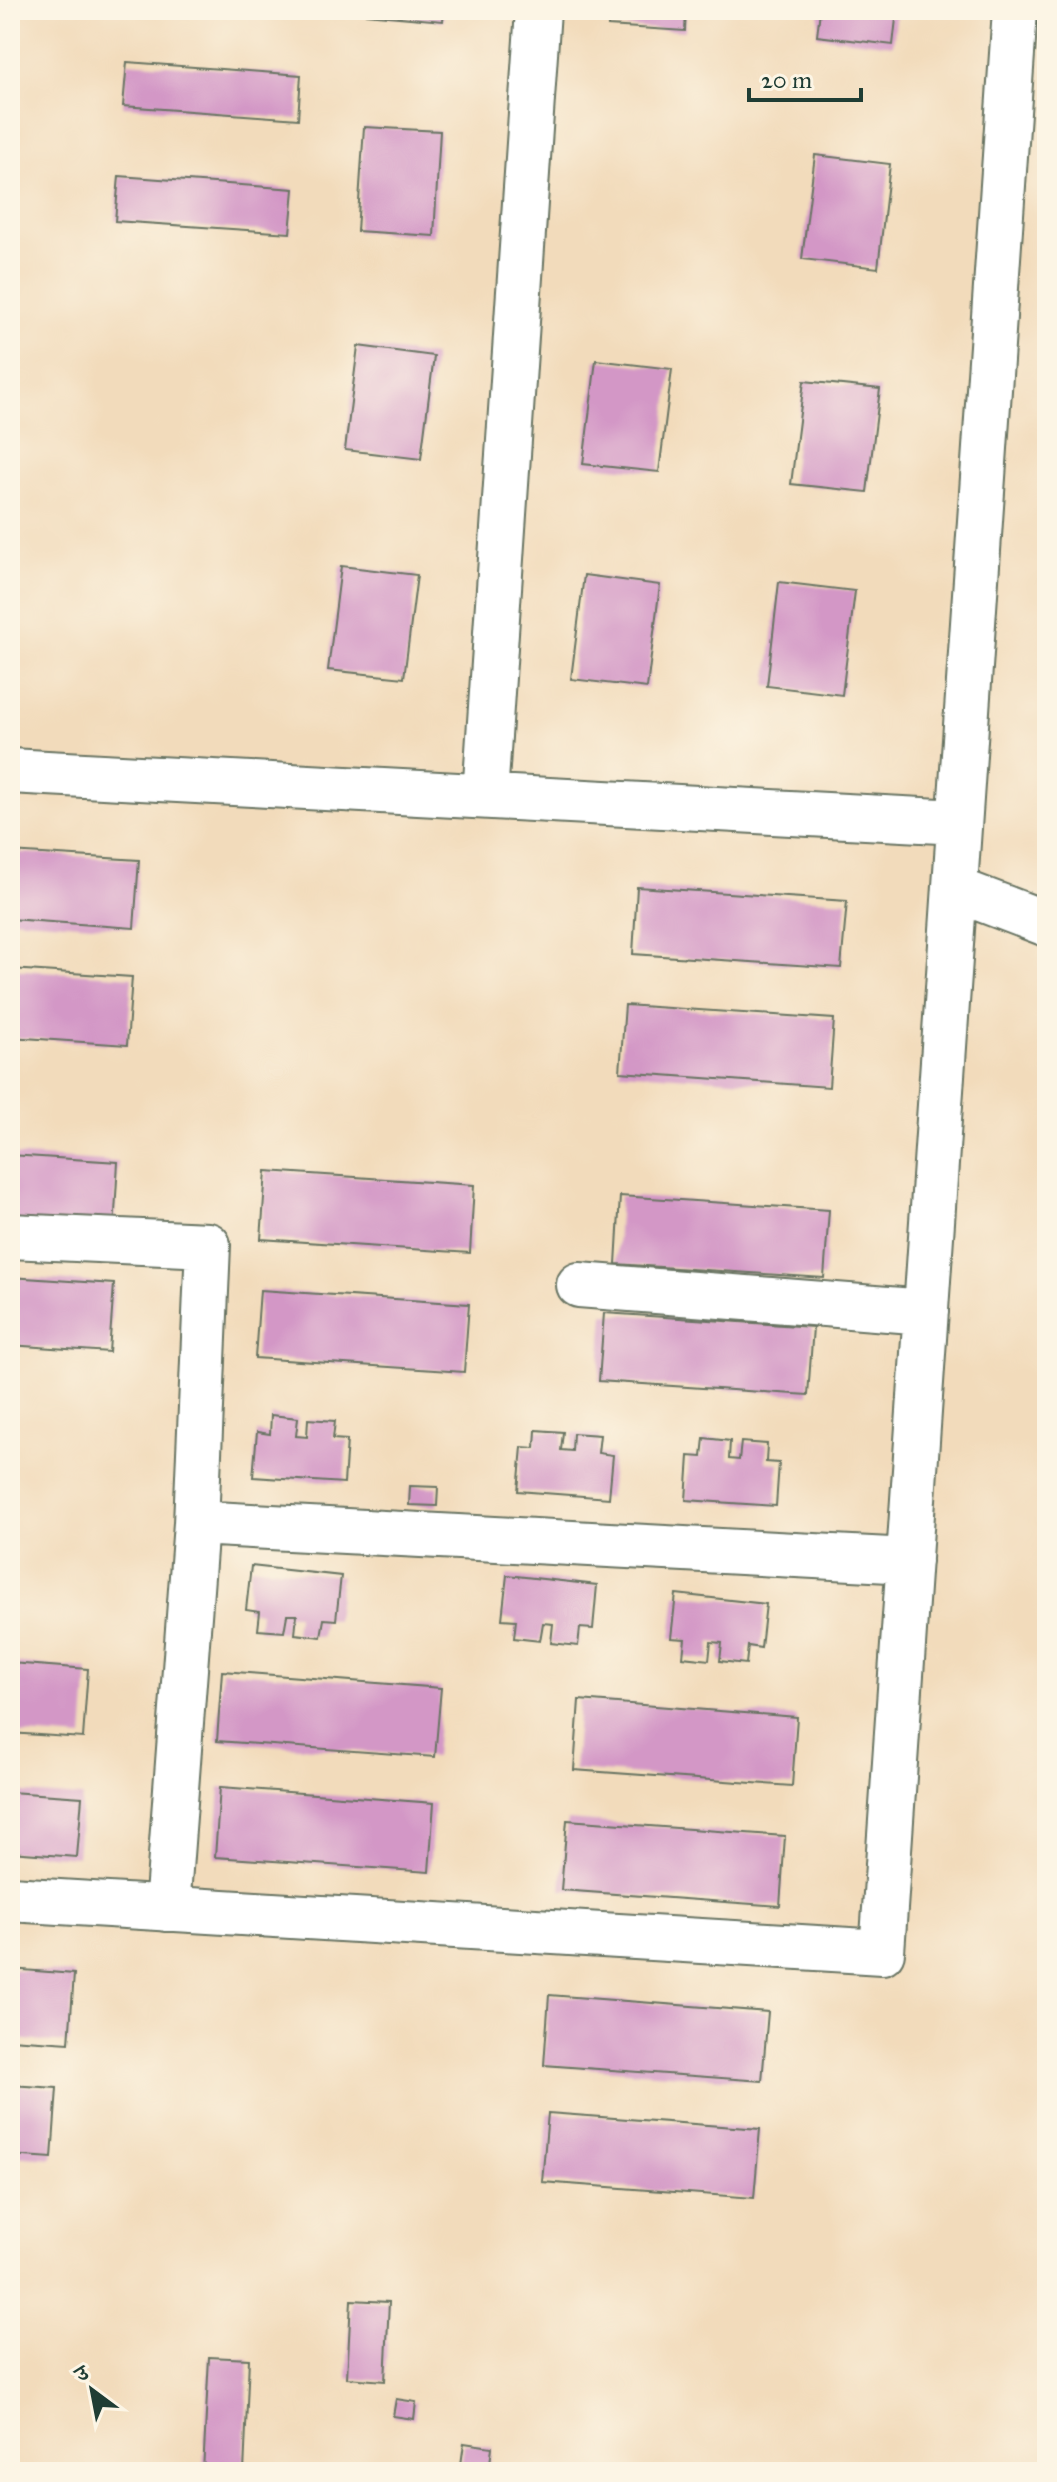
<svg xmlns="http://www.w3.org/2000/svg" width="1057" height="2482" font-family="'IM FELL Great Primer','Noto Serif Devanagari',serif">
<rect width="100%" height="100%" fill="#fcf5e5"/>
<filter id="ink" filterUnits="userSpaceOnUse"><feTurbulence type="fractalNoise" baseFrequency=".0125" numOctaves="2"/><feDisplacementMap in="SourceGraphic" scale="16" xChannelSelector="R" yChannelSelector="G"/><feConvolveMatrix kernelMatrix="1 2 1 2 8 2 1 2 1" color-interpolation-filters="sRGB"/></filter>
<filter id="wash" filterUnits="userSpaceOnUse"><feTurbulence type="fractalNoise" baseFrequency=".006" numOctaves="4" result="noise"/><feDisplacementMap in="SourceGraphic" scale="32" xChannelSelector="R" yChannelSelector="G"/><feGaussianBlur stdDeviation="1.8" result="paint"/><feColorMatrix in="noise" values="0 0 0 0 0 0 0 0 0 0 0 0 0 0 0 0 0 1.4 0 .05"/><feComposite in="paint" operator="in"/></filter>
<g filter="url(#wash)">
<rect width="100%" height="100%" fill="#f2dbbb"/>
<g id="blocks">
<path fill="#d397c6" d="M367,10h77l-1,11 -77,-7z
M609,10h77l-1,21 -77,-5z
M820,10h77l-4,35 -76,-9z
M127,62l174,13 -3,44 -175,-13z
M364,127l76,4 -6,105 -77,-5z
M815,155l75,9 -12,104 -76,-9z
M119,176l175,13 -4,44 -175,-12z
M358,346l76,10 -13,103 -76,-9z
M596,360l76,9 -13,103 -76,-8z
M804,381l76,8 -13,103 -76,-8z
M341,566l76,9 -13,103 -76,-8z
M584,575l76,10 -13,103 -76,-9z
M779,582l76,9 -13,104 -75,-9z
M10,852l129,8 -5,68 -124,-9z
M637,887l210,14 -6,67 -208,-14z
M10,969l122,8 -5,68 -117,-8z
M625,1005l209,14 -5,68 -209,-15z
M10,1155l108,7 -4,68 -104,-7z
M266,1171l208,14 -4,68 -209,-14z
M620,1196l209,14 -5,68 -208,-14z
M10,1277l104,7 -5,68 -99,-7z
M260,1290l209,14 -5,68 -209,-14z
M604,1313l209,14 -5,68 -209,-14z
M271,1415l27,3 -2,18 11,1 1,-18 27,2 -2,18 14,1 -3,43 -91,-6 4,-45 13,2z
M536,1430l27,2 -2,18 11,1 1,-18 27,2 -2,18 15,2 -4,43 -91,-7 4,-44 13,1z
M704,1438l26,3 -1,18 10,1 2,-18 26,2 -1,18 13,1 -3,43 -90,-6 3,-44 13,1z
M410,1486l28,1 -1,19 -28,-1z
M251,1566l90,10 -5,44 -12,-1 -3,18 -26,-3 2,-19h-10l-3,17 -26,-2 2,-18 -14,-2z
M507,1575l90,10 -4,44 -13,-1 -2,18 -27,-3 2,-19 -10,-1 -3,18 -26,-3 2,-18 -14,-1z
M676,1594l90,10 -5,44 -13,-2 -2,18 -26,-3 2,-18 -11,-1 -2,18 -26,-3 2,-18 -14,-1z
M10,1663l78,6 -5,69 -73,-5z
M222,1671l219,17 -6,69 -218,-16z
M579,1700l218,17 -5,69 -218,-16z
M220,1787l214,16 -5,69 -214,-15z
M10,1792l72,5 -5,60 -67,-5z
M567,1820l218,16 -5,70 -219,-16z
M10,1969l64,5 -5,69 -59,-4z
M549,1995l219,17 -6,69 -218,-16z
M10,2085l47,3 -5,70 -42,-3z
M548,2113l212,16 -6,69 -212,-16z
M351,2300l38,2 -4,79 -38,-3z
M209,2357l40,2 -5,113h-41z
M396,2399l20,3 -2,17 -21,-3z
M464,2443l28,4 -3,25h-29z"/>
</g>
</g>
<g filter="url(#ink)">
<use href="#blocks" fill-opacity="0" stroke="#697463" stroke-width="2"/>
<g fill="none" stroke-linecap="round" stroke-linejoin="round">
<g stroke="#697463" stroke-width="48">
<path id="minor" d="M10,771l949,51
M485,796l53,-786
M955,889l92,35
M10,1236l198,9 -12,278
M579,1285l347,27
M10,1899l872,53 133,-1942
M167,1909l29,-386 713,38"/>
</g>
<use href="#minor" stroke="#fff" stroke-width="44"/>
</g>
</g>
<rect width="1057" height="2482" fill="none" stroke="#fcf5e5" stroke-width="40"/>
<g transform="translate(92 2390) rotate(328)" stroke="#fcf5e5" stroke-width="6" paint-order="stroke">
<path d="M0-6L14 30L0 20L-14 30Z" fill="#1f3d34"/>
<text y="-12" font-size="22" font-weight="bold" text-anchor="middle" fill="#1f3d34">उ</text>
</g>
<path d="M749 88v12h112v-12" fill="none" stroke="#1f3d34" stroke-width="4"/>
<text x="761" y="88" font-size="24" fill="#1f3d34" stroke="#fcf5e5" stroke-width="6" paint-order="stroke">20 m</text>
</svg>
